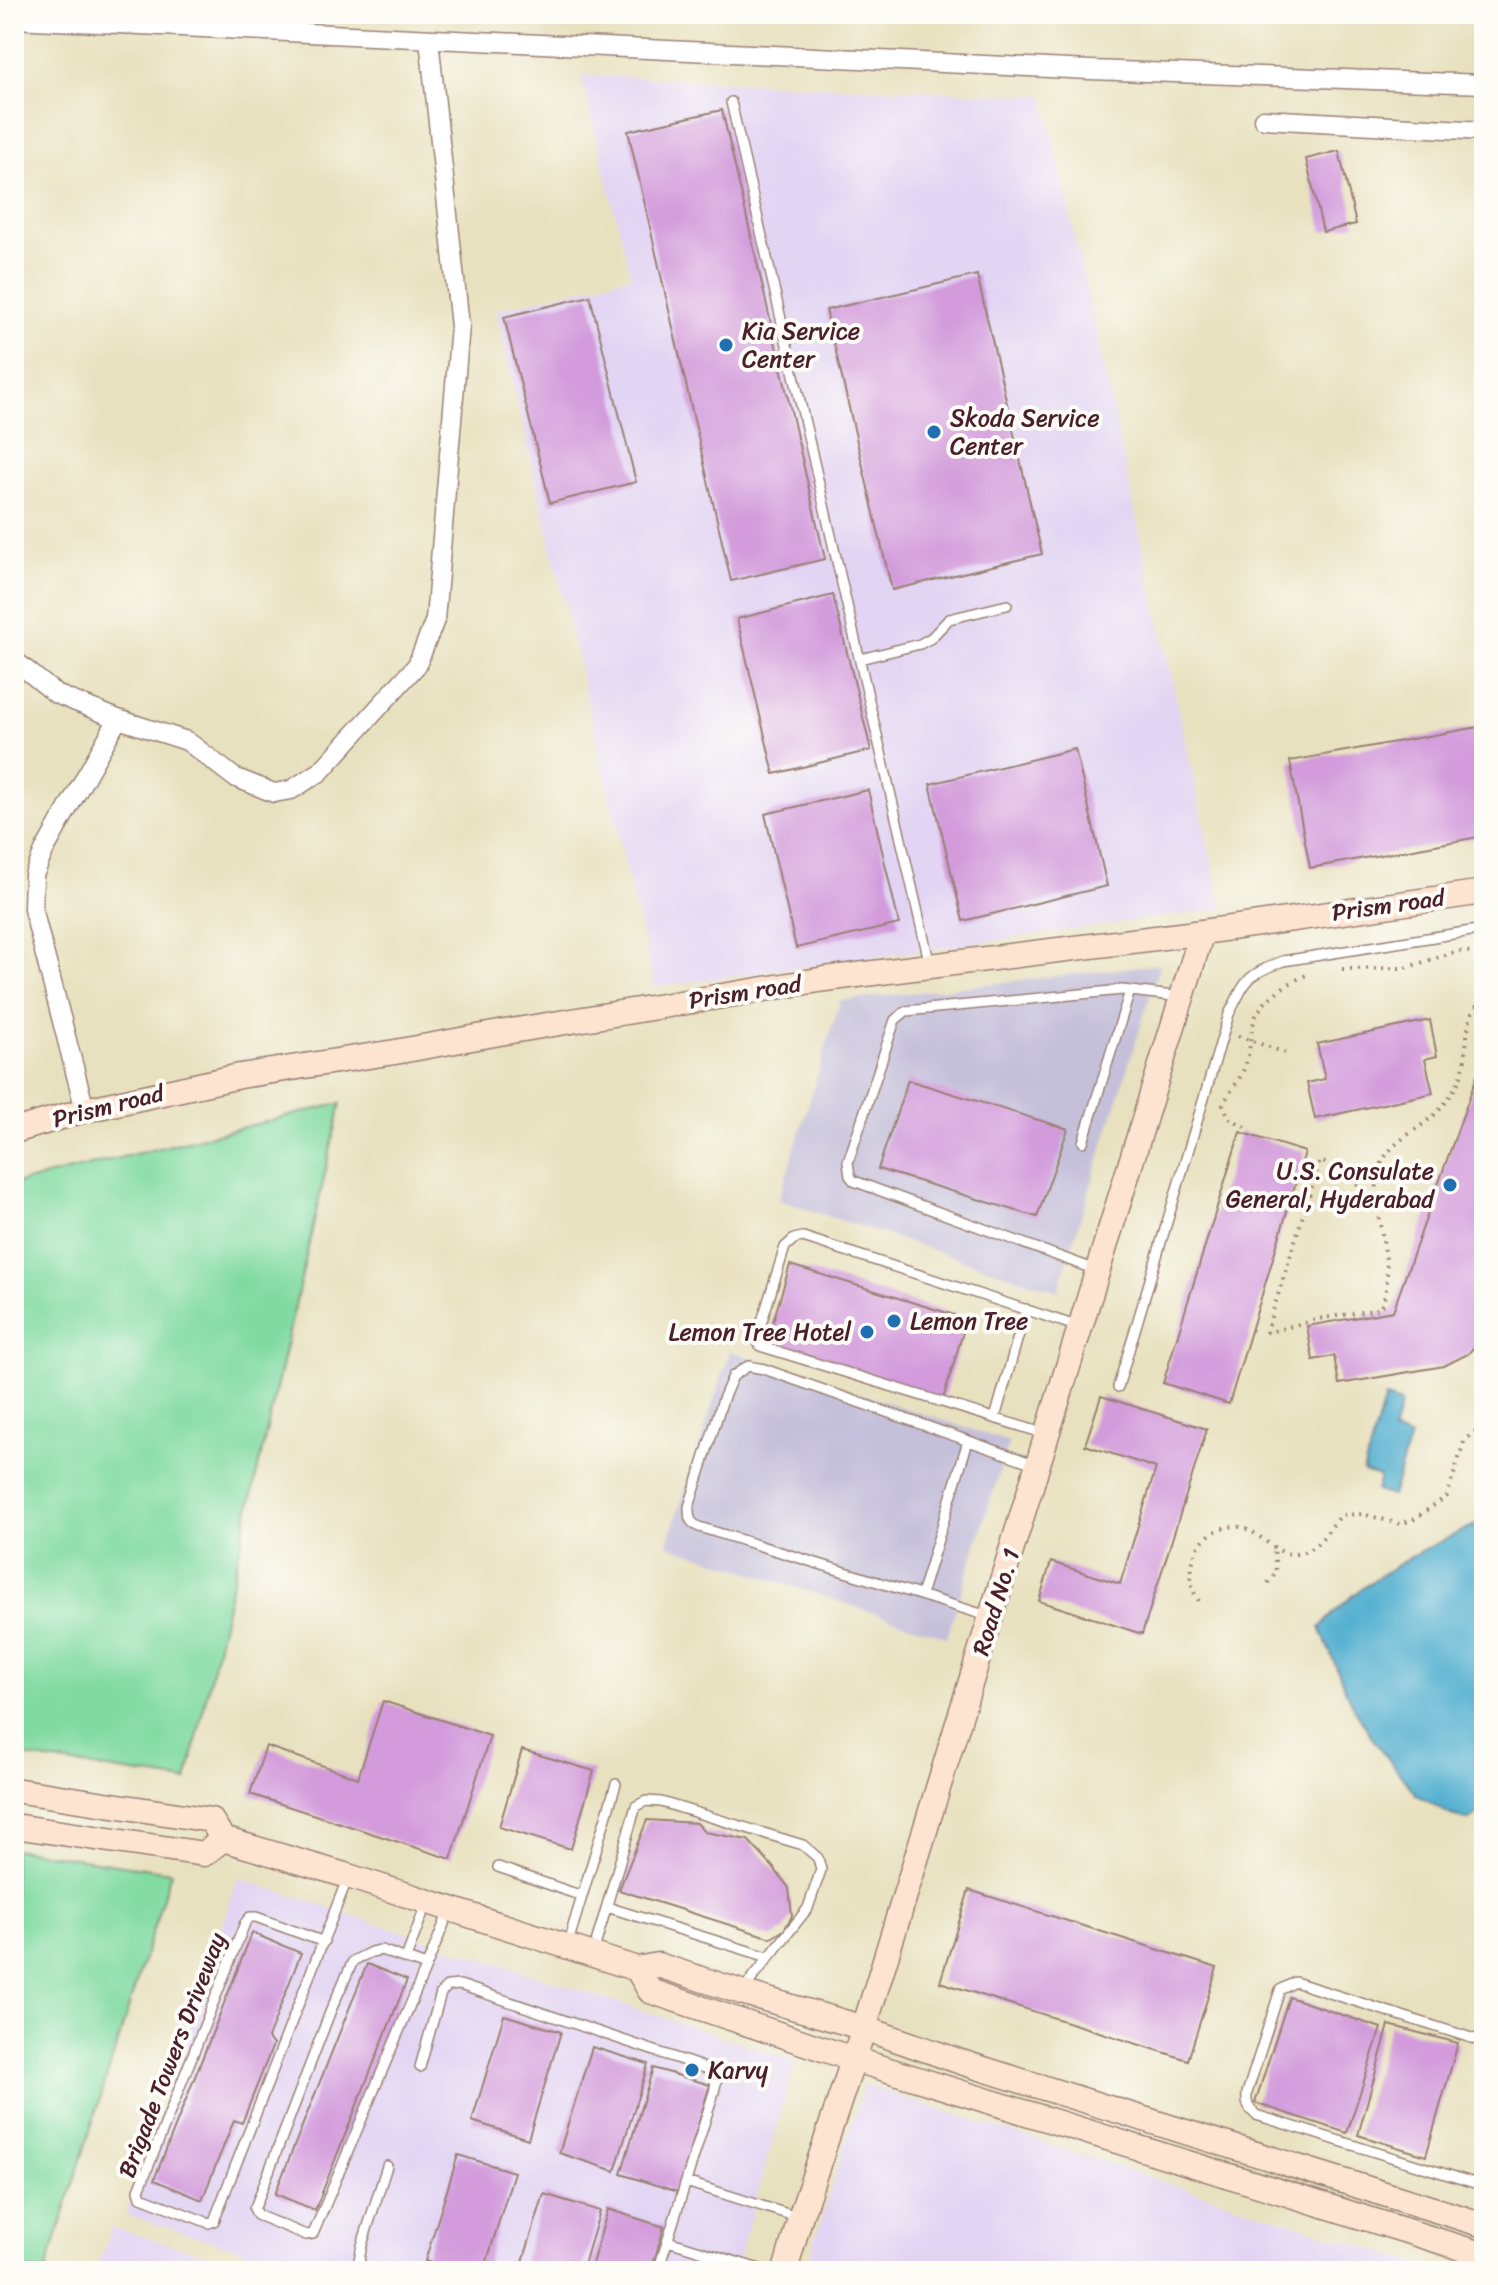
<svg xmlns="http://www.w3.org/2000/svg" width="1498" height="2285" font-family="Sriracha,sans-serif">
<rect width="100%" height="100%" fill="#fdfcf7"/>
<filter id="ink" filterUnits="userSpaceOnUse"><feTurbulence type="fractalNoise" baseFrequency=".0125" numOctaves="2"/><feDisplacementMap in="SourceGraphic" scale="16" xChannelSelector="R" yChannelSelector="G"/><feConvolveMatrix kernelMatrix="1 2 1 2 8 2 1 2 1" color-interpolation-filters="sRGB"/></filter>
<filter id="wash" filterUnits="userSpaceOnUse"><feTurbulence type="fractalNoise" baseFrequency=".006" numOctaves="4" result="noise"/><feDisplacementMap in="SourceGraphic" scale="32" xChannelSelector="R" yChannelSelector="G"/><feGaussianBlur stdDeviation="1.8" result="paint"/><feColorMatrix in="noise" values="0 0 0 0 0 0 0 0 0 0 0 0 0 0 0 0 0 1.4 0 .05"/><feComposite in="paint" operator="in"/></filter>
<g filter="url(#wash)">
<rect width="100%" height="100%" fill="#e8e1bf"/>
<path fill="#e2d4f3" d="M581,75l463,21 178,813 -568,78 -158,-677 135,-34z
M238,1878l558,183 -61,210h-425l-184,-56z
M864,2085l577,186h-636z
M112,2227l148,44h-164z"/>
<path fill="#c5c0da" d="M1160,964l-102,327 -279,-91 61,-199z
M730,1351l279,91 -62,195 -280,-92z"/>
<path fill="#80daa1" stroke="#657c66" stroke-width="2" d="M341,1103l-154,678 -173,-26v-571z
M14,1849l157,23 -125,399h-32z"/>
<path fill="#50aecf" stroke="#4d667d" stroke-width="2" d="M1385,1398l16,5 -8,29 17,5 -18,59 -16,-5 4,-14 -17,-5z
M1484,1521v287l-14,12 -19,-5 -35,-21 -41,-52 -24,-39 -31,-75c42,-50 105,-80 164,-107z"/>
<g id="blocks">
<path fill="#d39bdc" d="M722,110l103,449 -94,22 -103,-450z
M1339,151l17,73 -33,8 -17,-73z
M977,275l65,279 -150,36 -66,-280z
M590,296l46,186 -86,21 -46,-186z
M833,595l38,155 -97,24 -37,-155z
M1484,726v110l-174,32 -20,-107z
M1075,749l32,137 -144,35 -33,-137z
M868,790l31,134 -103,24 -31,-134z
M1430,1020l7,36 -12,3 8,34 -118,26 -8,-36 18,-4 -8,-35z
M1484,1056v272l-4,12 -12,14 -24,12 -105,18 -5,-28 -21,4 -6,-34 86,-15z
M908,1080l160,49 -31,88 -159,-48z
M1240,1132l65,20 -76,252 -66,-21z
M790,1265l177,54 -24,80 -177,-54z
M1101,1396l106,33 -65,205 -103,-33 12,-39 69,22 36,-116 -71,-23z
M383,1701l107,35 -39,123 -201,-65 16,-48 92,32z
M522,1750l72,21 -23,78 -72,-22z
M647,1820l50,3 8,9 43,8 24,26 17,22 3,28 -8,14 -13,8 -152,-48z
M969,1890l248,78 -29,92 -248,-78z
M252,1933l49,20 -33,85 5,7 -31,78 -8,-3 -32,80 -48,-20z
M367,1964l40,16 -92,230 -40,-16z
M1289,1997l92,31 -34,105 -92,-30z
M504,2015l57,17 -33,107 -56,-18z
M1389,2025l69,18 -32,113 -68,-21z
M592,2047l56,17 -33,107 -56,-18z
M653,2068l57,17 -32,107 -57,-18z
M458,2155l56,17 -30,99h-28l-31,-10z
M544,2194l56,17 -18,60h-62z
M608,2209l56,18 -13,44h-61z"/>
</g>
</g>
<g filter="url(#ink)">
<use href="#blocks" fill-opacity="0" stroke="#998075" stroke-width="2"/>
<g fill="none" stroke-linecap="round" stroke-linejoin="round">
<g stroke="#998075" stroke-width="12">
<path id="lane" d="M731,102l199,863
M860,659l60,-15 11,-6 18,-19 58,-14
M1083,1142l47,-151
M1096,1270l-242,-89 -4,-5 -2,-14 47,-142 11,-9 216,-21 60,7
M1118,1387l111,-373c18,-35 16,-38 54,-53l201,-32
M995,1418l31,-109
M1046,1434l-286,-88 -3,-6 1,-6 27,-87 9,-8 9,-2 276,90
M921,1595l47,-154
M991,1617l-292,-90c-10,-5 -10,-9 -10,-20l34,-108 10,-23 15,-10 16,3 273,96
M498,1867l84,29
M607,1907l161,50
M324,1942l-68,-25h-6l-5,6 -106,267 2,7 68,26 5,-2 134,-344
M567,1946l49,-162
M593,1953l43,-147 10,-5 15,1 142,43 15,13 3,12 -13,38 -65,82
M406,1958l21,-56
M426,1966l-45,-16 -10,2 -18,9 -22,49 -75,195 -2,3 3,7 49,20 7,-1 3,-7 119,-281 15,-37
M1484,2042l-189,-60 -15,8 -33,103c-1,11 1,15 9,22l228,71
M420,2067l21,-74 7,-7 12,-1 248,84 8,14 -2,9 -56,179
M686,2182l111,35
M668,2241l98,30
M364,2271l-5,-11 3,-15 25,-79"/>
</g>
<g stroke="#998075" stroke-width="21">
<path id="street" d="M14,19l1076,51 394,14
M1263,119l221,12
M14,660l42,34 62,25 69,22 47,36 40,16 17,-3 29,-18 97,-107 18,-45 25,-294 -31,-287
M85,1110l-52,-201 1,-34 11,-26 73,-130"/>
</g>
<g stroke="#998075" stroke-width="27">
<path id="secondary" d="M14,1131l71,-21 155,-34 155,-24 110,-20 320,-53 363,-45 296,-42
M14,1790l197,30 12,19 125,37 289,93 21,-4 83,27 123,36 97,34 523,163
M14,1826l190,28 19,-15
M637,1969l13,22 203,68 631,196
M785,2271l15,-53 64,-190 338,-1096"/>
</g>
<path stroke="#998075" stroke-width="4" stroke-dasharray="2 6" stroke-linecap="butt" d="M1342,969l63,-1 53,-17 26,2
M1238,1036l48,17
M1245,1127l-16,-9 -6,-14c8,-14 20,-28 24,-44 4,-14 3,-30 9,-44 10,-20 33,-34 53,-42
M1266,1333l52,-14 62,-10c20,-42 -10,-89 -2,-134 5,-29 32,-40 53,-57 12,-10 23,-26 29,-40 11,-25 0,-62 24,-80
M1266,1333l54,-172c26,9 43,27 58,49
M1477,1366l7,-3
M1268,1583l8,-10 -2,-25
M1199,1601c-8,-12 -9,-21 -7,-35 2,-14 7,-24 19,-32 40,-26 56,23 85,20 23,-3 31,-25 46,-39l21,-1 37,10 13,-4 34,-24 17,-54 7,-8 13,-6"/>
<use href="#lane" stroke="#fff" stroke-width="9"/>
<use href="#street" stroke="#fff" stroke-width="18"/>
<use href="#secondary" stroke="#fde4d1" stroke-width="24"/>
</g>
</g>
<g fill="#1f6fb2" stroke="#fdfcf7" stroke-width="3">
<circle cx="726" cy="345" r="8"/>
<circle cx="934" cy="432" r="8"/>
<circle cx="1450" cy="1185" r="8"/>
<circle cx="894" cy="1321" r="8"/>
<circle cx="867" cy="1332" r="8"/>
<circle cx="692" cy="2070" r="8"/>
</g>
<g text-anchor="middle" stroke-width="8" stroke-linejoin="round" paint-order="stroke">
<g font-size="24" fill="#4a1f2b" stroke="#fdfcf7" text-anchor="start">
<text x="742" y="339">Kia Service<tspan x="742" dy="28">Center</tspan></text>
<text x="950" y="426">Skoda Service<tspan x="950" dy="28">Center</tspan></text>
<text x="1434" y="1179" text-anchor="end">U.S. Consulate<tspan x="1434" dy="28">General, Hyderabad</tspan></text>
<text x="910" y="1329">Lemon Tree</text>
<text x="851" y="1340" text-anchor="end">Lemon Tree Hotel</text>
<text x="708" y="2078">Karvy</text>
</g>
<g font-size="24" fill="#4a1f2b" stroke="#fdfcf7">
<text transform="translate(1388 905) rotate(-8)" y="8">Prism road</text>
<text transform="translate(745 992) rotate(-9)" y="8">Prism road</text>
<text transform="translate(108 1106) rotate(-14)" y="8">Prism road</text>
<text transform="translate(996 1602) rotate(-73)" y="8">Road No. 1</text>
<text transform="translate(172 2055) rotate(-69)" y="8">Brigade Towers Driveway</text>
</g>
</g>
<rect width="1498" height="2285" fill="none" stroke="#fdfcf7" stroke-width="48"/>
</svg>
